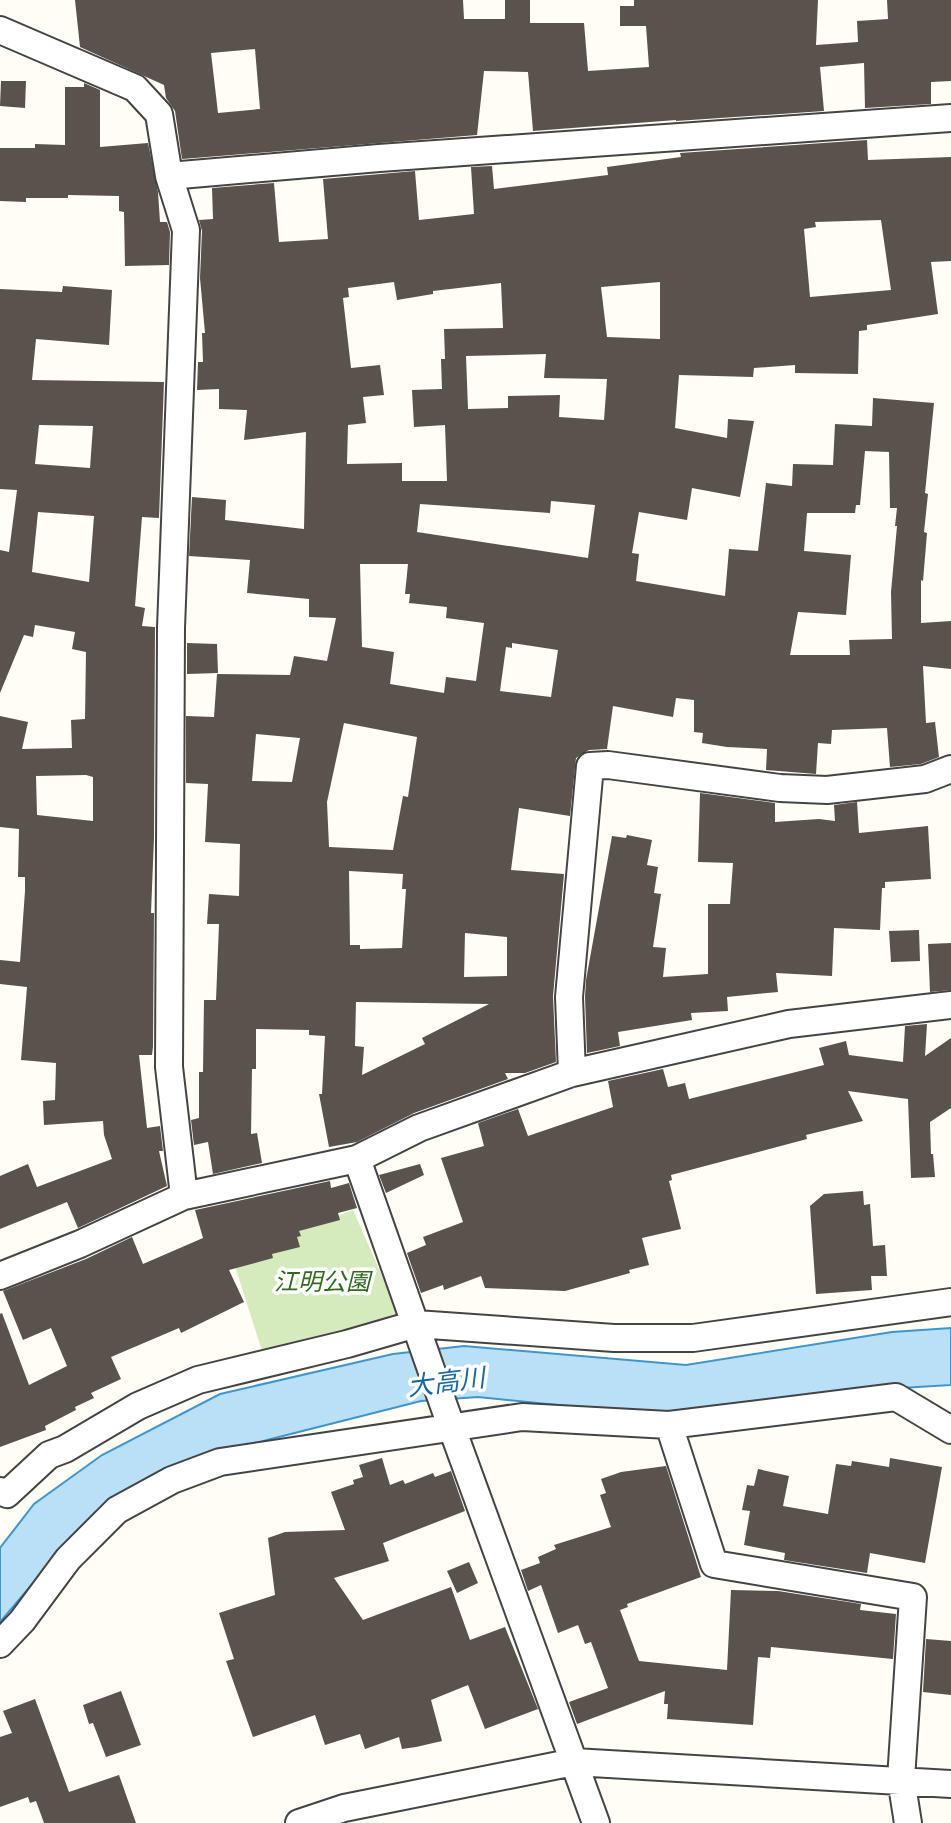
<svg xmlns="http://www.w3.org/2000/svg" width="951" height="1823" font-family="'Zilla Slab','Noto Sans JP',serif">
<rect width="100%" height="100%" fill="#fffdf5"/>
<path fill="#d5ebbd" d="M353,1210l48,109 -138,35 -31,-97z"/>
<path fill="#b9e0f7" stroke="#3f96cf" stroke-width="2" d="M951,1328v57l-67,4 -136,18 -113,6 -157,-16 -57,4 -154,39 -81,24 -124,85 -62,73v-74l34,-44 68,-49 118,-61 173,-40 71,-8 222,19 206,-33z"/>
<path fill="#5a524d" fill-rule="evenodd" d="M75,0h388l1,19h41v-19h25v23h54l4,48 61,-4 -3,-41h-26v-20h14v-6h184l-2,45 42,-3 -1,-21 31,-2 -1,-19h64v81l-20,1v22l-66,4 -1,-45 -44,4 4,44 -148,10v-1l-143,11 -5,-59 -44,-1 -7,64 -295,24 -7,-48 -9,-13 -2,-13 -84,-38zM255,49l5,60 -42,4 -7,-60z
M1,81h25l-1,27 -25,-2z
M84,83l16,7v57l48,-4 10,49 2,30h7l3,10 -1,33 -44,1 -1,-54 -5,-1v-15l-51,-1v3h-42v4l-26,-1v-53h35v-4l30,1v-58h19z
M867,140l1,20 83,-3v104l-20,1 7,52 -71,11v5l-8,1 -1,43 -63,-1v-8l-41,3 -1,9 -74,-2 -4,53 52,10 1,-19 26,2 -14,76 -48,-9 -5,32 -48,-8 -7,41 7,1 -3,27 89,15 4,-47 29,2 8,-68 26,3 1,-22 40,1 2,-41 37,2 1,-28 61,5 -9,90 3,1 -4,38 3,1 -4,48 -2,-1v43l30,-2v48l-28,-3 3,57 9,-1 4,35 -18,7 -31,3 -3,-39 -55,2 -1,14 -13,-1 -2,31 -50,-4 1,-21 -40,-2 -25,-4 1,-10 -9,-1v-32l-18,-2 -3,19 -60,-11 -6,43 -18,1 -13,8 -6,58 -51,-8 -8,62 53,4 -11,122 3,66 -31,11h-20l3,6 -94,34 -57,29 -28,5 -10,-53h3l3,-58 -16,-1v-5l-53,-1v40h-4l-1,65 6,-1 5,30 -49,11 -5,-32 -14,3 -3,-25 8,-2v-46h4l1,-72h12l3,-76h-12l2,-30 30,2 1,-52 -35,-2 3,-58 -22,-1v-67l28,1 3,-43 73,1 4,-19 33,5 9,-43 -27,-1v-18l-62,-6 3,-33 -61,-4 3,-59 34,3 -1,20 79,9 2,-97 -62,8 3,-30 -28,-1v-20l-22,1 1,-28h5l-1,-29h3l-5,-55 2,-47 -3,-11 14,-1 -1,-31 62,-5 5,59 49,-3 -5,-60 92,-8 4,49 55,-6 -3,-47 21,-1 2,23 114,-14 -1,-8 74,-10 -1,-4zM881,220l10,70 -81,7 -6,-68 12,-2 -1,-5zM394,282l3,18 36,-6v-3l68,-8 2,45 -59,1 1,30h-4l1,30 -30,1 2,37 31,-2 2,56h-45v-18l-55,1 1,-39 18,-2 -3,-26 21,-2 -4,-30 -29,3 -8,-70 6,-1 -1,-9zM660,282v57l-53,-2 -6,-50zM546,354l-2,24 63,1 -3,41 -45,-3 1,-22 -52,1v12l-40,1 -2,-53zM865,451l24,1 1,56h7l-2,18h2l-6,66 1,47 -43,1 1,15h-60l8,-43 48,3 5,-60 -47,-4 3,-38h48l1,-8h4zM551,501l44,4 -7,53 -171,-26 3,-28 130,9zM360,564h48l-3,30h5l-1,9 38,4 -1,11 38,5 -8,58 -30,-4 -2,16 -54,-9 4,-32 -32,-5zM512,643l46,7 -7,47 -51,-6 6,-44 6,1zM344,723l73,14 -9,60 -5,-1 -10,54 -64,-3 -2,-45zM256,734l44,4 -8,44 -40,-1zM349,871l54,3 -1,15h4l-4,59 -42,1v-4h-10zM465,933l42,4v39l-43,1zM356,1002l133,2 -67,34 3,6 -63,31 2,-28 -9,-1z
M63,286l49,4 -3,55 -73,-6 -4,41 132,2 -5,136 -17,-1 -7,89 10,2 -3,18 13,1 -1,211 -3,75h3l-1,134 -1,8h-13l8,73 13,-2 3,25h-4l8,35 -89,42 -11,-26 -67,27v-53l28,-12 9,23 75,-28 -8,-24 -1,-14 -59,4 -1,-24 12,-1 1,-37 -35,-3 6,-73 -27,-3v-24l20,2 5,-71v-14h-7l1,-48 -19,-2v-111l28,6 -6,27 50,-1 -1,-28 14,-1 1,-67 -14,-3 3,-17 -40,-7 -2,12 -9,-2 -24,58v-143l9,2 8,-62 -17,-1v-200l62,3zM39,425l54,1 -3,42 -55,-4zM38,512l56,4 -5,66 -57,-10zM86,775l7,2v44l-56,-6 -1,-39z
M187,643l30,1 1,29 -31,1z
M700,793l75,10v19l44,-3 16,2 -1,-16 23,-3 2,31 69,-7 3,53 -46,3v6h-3l-2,42 -46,-2 -2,48 -56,-3 2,19 -51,5 1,14 -37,2 1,7 -74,12 2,14 -33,7 -2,-56 1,-17 26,-144 14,2 1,-3 25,5 -5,25 11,2 -4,26 7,1 -8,53 13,1 -3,29 45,-3v-70h22l3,-41 -35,-1z
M919,930l1,31 -29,1 -2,-31z
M951,943v47l-21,2 -2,-48z
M927,1024l-2,32 26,-18v70l-21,14 1,32h2l2,23 -24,1 -3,-79 -60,-8 15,30 -57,14 1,4 -136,36 1,5 -3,1 12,48 -39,9 7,27 -20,5 1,3 -65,18 -80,-3 -4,-12 -37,14 -1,-5 -22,8 -14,-40 19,-8 -3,-8 40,-15 -22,-64 43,-12 -6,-23 40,-14 10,27 85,-29 -5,-26 55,-12 5,18 17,-4 4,16 135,-34 -5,-17 27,-7 3,14 54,7 2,-36z
M420,1164l4,11 -38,18 -7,-18z
M330,1181l1,7 18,-5 8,25 -19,5 2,7 -41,11 2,5 -4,1 3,10 -28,7 1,4 -44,12 15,32 -63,31 -2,-5 -68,29 10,22 -30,14 3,5 -19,9 1,3 -31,16 1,4 -46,17v-133l2,-1 27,72 38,-19 -16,-38 -28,12 -20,-49 83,-32 46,-22 11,27 60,-26 -8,-28z
M863,1191l1,14 6,-1 3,42 12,-1 2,31h-16l1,14 -56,4 -6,-88 14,-12z
M382,1458l8,27 13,-5 2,4 28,-11 2,4 16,-6 14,40 -82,32 6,18 -55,17 29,42 88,-33 19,53 35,-13 33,82 -53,20 -17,-44 -37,15 11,41 -26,6 -14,2 -3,-12 -34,12 -5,-15 -35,11 -10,-30 -62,22 -27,-76 8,-2 -15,-46 56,-18 -7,-57 17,-6 60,-2 -14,-38 23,-8 -1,-4 10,-3 -4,-12z
M890,1458l52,9 -17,96 -55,-10 -3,20 -83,-13 1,-7 -41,-8 6,-34 -8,-1 5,-25 7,1 4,-17 31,7 -6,30 45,8 8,-50 15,2 1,-5 37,6z
M666,1466l35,111 -74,27 1,3 -8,3 19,51 88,9 4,-80 47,1 83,13 -1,6 36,4 -3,45 -122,-12 -1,11 -12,-1 -5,68 -86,-6 1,-15h-4l1,-13 -88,33 -8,-22 39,-14 -17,-46 -6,2 -7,-19 -20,8 -17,-48 -13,6 -7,-21 19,-7 -2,-6 18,-8 -2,-4 57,-18 -11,-32 6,-2 -5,-14 20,-7z
M469,1562l9,21 -21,10 -10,-22z
M926,1639l25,2v54l-28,-3z
M121,1691l20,54 -35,12 -13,-34 -4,1 -6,-19z
M35,1699l34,93 50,-17 17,48h-92l-8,-22 -6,2 -2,-6 -28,10v-70l12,-4 -9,-22z"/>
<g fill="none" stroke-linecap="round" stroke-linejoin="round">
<g stroke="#444" stroke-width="30">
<path id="minor" d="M0,30l135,58 24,26 10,62 17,54 -15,398 -2,439 15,129
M169,176l210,-18 572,-40
M572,1073l-3,-76 21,-231 18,-1 172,23 47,2 98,-11 26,-10
M357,1159l88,250 151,414
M0,1276l80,-32 104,-48 173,-37 62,-31 153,-55 217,-49 162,-19
M669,1425l45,139 199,33 -12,182 7,44
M0,1491l7,3 42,-39 16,-6 73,-43 60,-26 149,-36 69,-20 198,14h79l258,-36
M0,1644l22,-23 46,-62 49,-49 55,-30 48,-18 302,-45 147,8 227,-28 55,33
M299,1823l45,-15 230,-46 377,22"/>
</g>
<use href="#minor" stroke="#fff" stroke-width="26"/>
</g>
<g text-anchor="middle" stroke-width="7" stroke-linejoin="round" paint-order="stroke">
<g font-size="24" font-style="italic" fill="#2f6b1f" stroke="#fff">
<text x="322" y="1290">江明公園</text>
</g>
<g font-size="26" font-style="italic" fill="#1768a6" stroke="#fff">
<text transform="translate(446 1382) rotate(-7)" y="9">大高川</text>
</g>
</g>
</svg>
